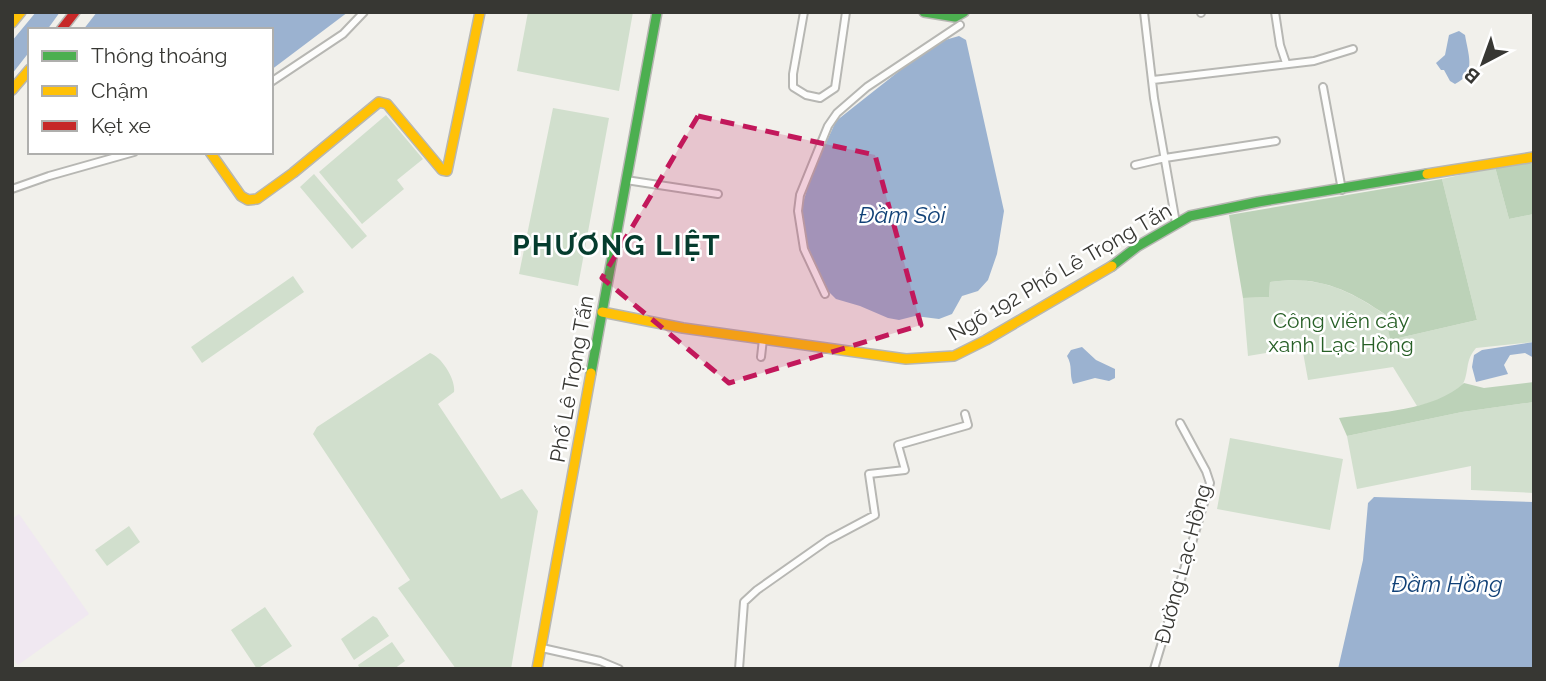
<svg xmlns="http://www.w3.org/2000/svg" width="1546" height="681" font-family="Raleway,sans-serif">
<rect width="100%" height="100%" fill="#f1f0eb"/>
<path fill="#f0e8f1" d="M19,514l70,100 -71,51 -6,-8v-138z"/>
<path fill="#d1dfcd" d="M528,12h105l-14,79 -102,-20z
M553,108l56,10 -31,168 -59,-12z
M386,115l37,44 -26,21 7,9 -42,35 -43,-52z
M1495,167l14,52 25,-5v128l-58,6c-10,12 -7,18 -11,31 -5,17 -33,24 -48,27l-24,-39 -85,13 -6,-33 -54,9 -5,-58 26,-1 1,-15c48,-7 78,7 117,34l3,24 87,-20 -35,-141z
M314,174l53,62 -15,13 -52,-62z
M293,276l11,16 -102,71 -11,-16z
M430,353c12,4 26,27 24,39l-16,12 63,95 21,-10 16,22 -27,158h-55l-58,-81 12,-8 -97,-146 4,-7z
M1534,402v91l-63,-3v-24l-114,23 -10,-53 115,-24z
M1230,438l113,21 -13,71 -113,-21z
M129,526l11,16 -33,24 -12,-16z
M265,607l27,39 -35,23 -26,-39z
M373,616l4,2 12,18 -35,24 -13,-21z
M392,642l13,19 -11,8h-34l-2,-4z"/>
<path fill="#bcd2b8" d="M1521,161l13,3v50l-25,5 -14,-52z
M1442,179l35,141 -87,20 -4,-25c-38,-26 -68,-40 -116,-33l-1,15 -26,1 -14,-83z
M1534,382v20l-72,10 -115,24 -8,-18c39,-6 95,-7 125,-35l20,5z"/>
<path fill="#9bb2d0" d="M36,12h24l-13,18h-17v21l-18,23v-33z
M97,12h251l-77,58v-40h-188z
M1459,31l6,4c3,19 12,39 -10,49l-5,-3 -6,-11h-3l-5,-7 9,-8 4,-20z
M959,36l7,4 38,171 -7,43 -9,26 -10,11 -16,5 -10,18 -13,5 -24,-3 -16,4 -11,-2 -28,-12 -24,-7 -9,-9 -22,-50 -3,-19 1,-18 8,-27 25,-55 67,-53 42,-28z
M1534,342v16l-9,-5 -15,2 -6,10 4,9 -32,8 -4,-15 2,-12 8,-5z
M1082,347l14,13 19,9v9l-6,3 -14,-3 -22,6c-4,-10 0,-18 -6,-28l4,-6z
M1374,497l160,5v167h-196l25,-109 5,-57z"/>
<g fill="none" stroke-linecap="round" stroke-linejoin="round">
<g stroke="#b7b7b3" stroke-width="10">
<path id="street" d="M804,12l-11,62v13l13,8 14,3 15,-10 11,-76
M1144,12l10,86 22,125
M1201,12v1
M1275,12l5,33 6,18
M1153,80l161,-19 39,-12
M271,82l72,-48 21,-22
M1323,87l19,103
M1135,165l30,-7 111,-17
M626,180l92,14
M12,189l37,-13 85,-24
M825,294l-21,-45 -6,-38 2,-16 28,-69 9,-13 30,-26 93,-62
M761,357l2,-18
M542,648l58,13 19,8
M739,669l5,-67 13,-12 71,-50 47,-25 -6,-41 36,-4 -7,-25 70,-20 -3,-11
M1154,669l56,-186 -4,-12 -26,-48"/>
</g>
<g stroke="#b7b7b3" stroke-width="12">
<path id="fast" d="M924,12l31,5 9,-5
M1112,266l26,-20 52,-30 68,-14 169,-28
M591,373l66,-361"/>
</g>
<g stroke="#b7b7b3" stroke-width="12">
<path id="slow" d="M12,23l9,-11
M12,90l18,-21
M210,152l31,44 7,4 9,-1 36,-26 86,-71 8,2 55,66 5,1 33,-159
M1427,174l107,-17
M602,312l81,16 223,31 48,-3 32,-16 126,-74
M537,669l54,-296"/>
</g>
<g stroke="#b7b7b3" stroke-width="12">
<path id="jam" d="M61,30l14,-18"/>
</g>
<use href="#street" stroke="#fdfdfc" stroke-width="6"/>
<use href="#fast" stroke="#4caf50" stroke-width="9"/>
<use href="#slow" stroke="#ffc107" stroke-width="9"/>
<use href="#jam" stroke="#c62828" stroke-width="9"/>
</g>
<path fill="#c2185b" fill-opacity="0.2" stroke="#c2185b" stroke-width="5" stroke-dasharray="14 9" stroke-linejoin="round" d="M698,116l177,39 46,170 -192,58 -127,-105z"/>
<g text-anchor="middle" stroke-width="5" stroke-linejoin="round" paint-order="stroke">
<g font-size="21" fill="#373733" stroke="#fff">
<text transform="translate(1060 272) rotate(-30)" y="7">Ngõ 192 Phố Lê Trọng Tấn</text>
<text transform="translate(572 379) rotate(-80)" y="7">Phố Lê Trọng Tấn</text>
<text transform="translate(1183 564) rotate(-75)" y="7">Đường Lạc Hồng</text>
</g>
<g font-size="21" fill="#275f26" stroke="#fff">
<text x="1341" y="328">Công viên cây<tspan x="1341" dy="24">xanh Lạc Hồng</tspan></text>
</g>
<g font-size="23" font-style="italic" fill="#114177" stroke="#fff">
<text x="902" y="223">Đầm Sòi</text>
<text x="1447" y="592">Đầm Hồng</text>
</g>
<g font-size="28" font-weight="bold" letter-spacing="2" fill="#053c2e" stroke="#fff">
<text x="617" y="255">PHƯƠNG LIỆT</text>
</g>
</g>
<rect width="1546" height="681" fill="none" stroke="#373733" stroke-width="28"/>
<rect x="28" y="28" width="245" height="126" fill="#ffffff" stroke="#afafad" stroke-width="2"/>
<rect x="42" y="51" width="35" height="10" fill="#4caf50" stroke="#afafad" stroke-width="2"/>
<text x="91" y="63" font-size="21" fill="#373733">Thông thoáng</text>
<rect x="42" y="86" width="35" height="10" fill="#ffc107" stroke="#afafad" stroke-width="2"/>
<text x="91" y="98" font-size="21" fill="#373733">Chậm</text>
<rect x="42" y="121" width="35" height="10" fill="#c62828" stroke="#afafad" stroke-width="2"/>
<text x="91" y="133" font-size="21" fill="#373733">Kẹt xe</text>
<g transform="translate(1483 63) rotate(221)" stroke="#ffffff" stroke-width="5" paint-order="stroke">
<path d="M0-5L12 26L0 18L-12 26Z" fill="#373733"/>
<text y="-10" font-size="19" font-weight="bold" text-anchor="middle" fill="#373733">B</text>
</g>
</svg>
